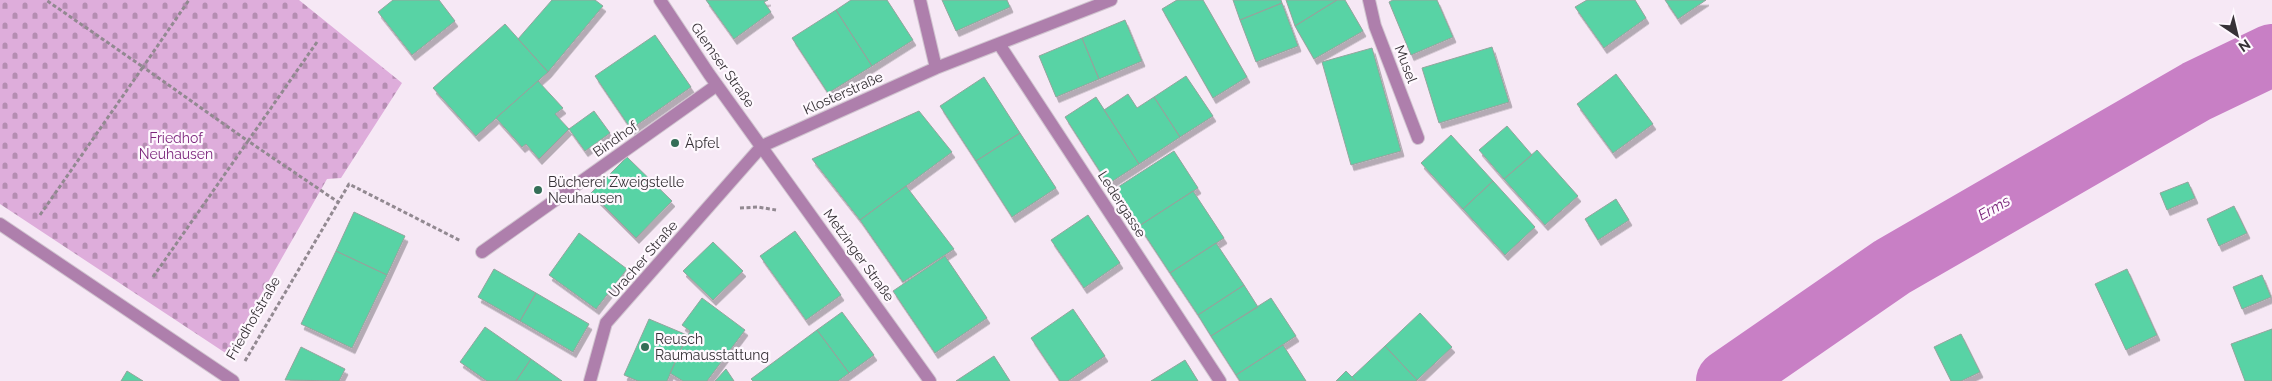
<svg xmlns="http://www.w3.org/2000/svg" width="2272" height="381" font-family="Raleway,sans-serif">
<defs>
<pattern id="cemetery-stones" width="16" height="16" patternUnits="userSpaceOnUse" patternTransform="scale(1.25)"><rect width="16" height="16" fill="#deaddb"/><path d="M2 7V4a2 2 0 0 1 4 0v3zM10 15v-3a2 2 0 0 1 4 0v3z" fill="#b58db2"/></pattern>
<filter id="shadow"><feDropShadow dx="3" dy="5.5" stdDeviation="0" flood-color="#0004"/></filter>
</defs>
<rect width="100%" height="100%" fill="#f6e8f5"/>
<path fill="url(#cemetery-stones)" d="M0,0h299l103,83 -61,95 -14,1 -100,175 -227,-150z"/>
<g fill="none" stroke-linecap="round" stroke-linejoin="round">
<path stroke="#c87fc5" stroke-width="62" d="M1727,381l165,-114 305,-176 75,-36"/>
</g>
<path fill="#59d3a5" stroke="#93a59d" filter="url(#shadow)" d="M393,0h46l16,21 -43,34 -34,-43z
M552,0h43l8,6 -55,66 -30,-33z
M706,0h62l-4,2 7,10 -37,27z
M851,0h36l26,40 -41,26 -36,-56z
M942,0h65l3,7 -54,24z
M1177,0h26l44,77 -34,21 -51,-89z
M1233,0h48l1,3 -42,17z
M1286,0h51l-42,26z
M1337,0h8l18,31 -49,28 -19,-33z
M1393,0h44l16,37 -42,18 -22,-53z
M1587,0h48l11,18 -42,30 -29,-41z
M1665,0h41l-28,19z
M1282,3l16,43 -42,16 -16,-42z
M836,10l36,56 -44,27 -36,-55z
M1125,20l17,41 -43,18 -17,-41z
M505,24l43,48 -72,64 -43,-48z
M655,35l36,52 -60,42 -36,-53z
M1082,38l17,41 -43,18 -17,-41z
M1492,47l17,55 -70,21 -17,-55z
M1372,48l29,103 -50,14 -29,-103z
M1616,74l37,50 -40,29 -36,-49z
M1186,76l27,40 -33,21 -26,-40z
M984,77l36,56 -44,28 -36,-55z
M538,81l25,27 -8,6 14,15 -30,30 -13,-15 -4,3 -26,-29z
M1128,94l9,14 17,-11 26,40 -41,27 -35,-54z
M1096,97l43,67 -31,20 -43,-67z
M594,111l16,22 -25,18 -16,-22z
M919,111l33,41 -92,68 -48,-61z
M1507,126l25,29 -28,24 -25,-29z
M1020,133l36,55 -44,29 -36,-56z
M1451,135l42,46 -30,28 -42,-46z
M1537,150l41,46 -33,29 -41,-46z
M1174,151l24,37 -59,38 -24,-37z
M627,157l45,44 -36,37 -45,-45z
M1493,181l42,46 -30,28 -42,-46z
M2188,182l7,16 -28,12 -7,-17z
M906,186l48,63 -51,33 -43,-62z
M1193,191l31,47 -54,35 -31,-47z
M1616,199l13,21 -31,20 -13,-21z
M2234,206l13,27 -28,13 -12,-27z
M354,212l51,24 -18,39 -51,-24z
M1088,215l32,48 -36,25 -33,-48z
M795,231l46,64 -35,25 -46,-64z
M579,233l48,36 -31,40 -47,-34z
M713,242l30,29 -30,29 -30,-29z
M1216,243l28,42 -46,30 -28,-42z
M336,251l51,24 -35,73 -51,-24z
M945,256l42,62 -52,35 -42,-62z
M494,269l42,24 -16,28 -42,-24z
M2127,269l30,66 -31,15 -31,-66z
M2262,275l9,22 -29,12 -9,-22z
M1244,285l14,22 -47,29 -13,-21z
M536,293l53,31 -16,28 -53,-31z
M702,298l43,32 -38,51h-24l-13,-8 20,-42 -8,-6z
M1271,298l25,38 -60,39 -25,-39z
M1073,309l32,47 -37,25h-8l-29,-43z
M842,312l32,43 -25,18 -32,-43z
M1420,313l32,34 -35,33 -32,-34z
M649,319l38,16 -20,46h-29l-14,-6z
M485,327l46,32 -15,22h-29l-27,-19z
M2272,329v52h-27l-14,-37z
M817,330l32,43 -11,8h-85l-2,-2z
M1961,334l19,38 -19,9h-10l-17,-34z
M1283,345l23,36h-66l-4,-6z
M1385,346l32,34 -1,1h-60l-4,-4z
M301,347l44,22 -6,12 -54,-1z
M994,356l16,25h-54z
M531,359l31,22h-46z
M1185,360l13,21h-47z
M726,369l8,12h-19z
M127,371l16,10h-22z
M1346,371l10,10h-20z"/>
<g fill="none" stroke-linecap="round" stroke-linejoin="round">
<g stroke="#d0c4cf" stroke-width="14">
<path id="minor" d="M660,0l49,74 221,307
M920,0l16,68
M1369,0l6,26 43,112
M999,44l221,337
M0,224l233,157
M482,252l235,-167
M590,381l16,-58 156,-177 174,-78 175,-68"/>
</g>
<path stroke="#928991" stroke-width="3" stroke-dasharray="4 2.5" stroke-linecap="butt" d="M317,42l-69,99 90,61
M740,208l18,-1 18,3
M40,215l103,-148 -97,-67
M153,277l95,-136 -105,-74 46,-67
M245,361l104,-177 112,57"/>
<use href="#minor" stroke="#ae7fac" stroke-width="12"/>
</g>
<g fill="#346e57" stroke="#fef8fe" stroke-width="2">
<circle cx="675" cy="143" r="5"/>
<circle cx="538" cy="190" r="5"/>
<circle cx="645" cy="347" r="5"/>
</g>
<g text-anchor="middle" stroke-width="4.5" stroke-linejoin="round" paint-order="stroke">
<g font-size="14" fill="#373237" stroke="#fef8fe">
<text transform="translate(1406 64) rotate(69)" y="5">Musel</text>
<text transform="translate(723 65) rotate(55)" y="5">Glemser Straße</text>
<text transform="translate(843 93) rotate(-24)" y="5">Klosterstraße</text>
<text transform="translate(615 139) rotate(-35)" y="5">Bindhof</text>
<text transform="translate(1122 204) rotate(57)" y="5">Ledergasse</text>
<text transform="translate(859 255) rotate(54)" y="5">Metzinger Straße</text>
<text transform="translate(643 259) rotate(-49)" y="5">Uracher Straße</text>
<text transform="translate(253 318) rotate(-60)" y="5">Friedhofstraße</text>
</g>
<g font-size="14" fill="#7e287e" stroke="#fef8fe">
<text x="176" y="143">Friedhof<tspan x="176" dy="16">Neuhausen</tspan></text>
</g>
<g font-size="14" fill="#373237" stroke="#fef8fe" text-anchor="start">
<text x="685" y="148">Äpfel</text>
<text x="548" y="187">Bücherei Zweigstelle<tspan x="548" dy="16">Neuhausen</tspan></text>
<text x="655" y="344">Reusch<tspan x="655" dy="16">Raumausstattung</tspan></text>
</g>
<g font-size="15" font-style="italic" fill="#772077" stroke="#fef8fe">
<text transform="translate(1994 208) rotate(-30)" y="5">Erms</text>
</g>
</g>
<g transform="translate(2237 35) rotate(145)" stroke="#fef8fe" stroke-width="4" paint-order="stroke">
<path d="M0-4L9 19L0 12L-9 19Z" fill="#373237"/>
<text y="-8" font-size="14" font-weight="bold" text-anchor="middle" fill="#373237">N</text>
</g>
</svg>
